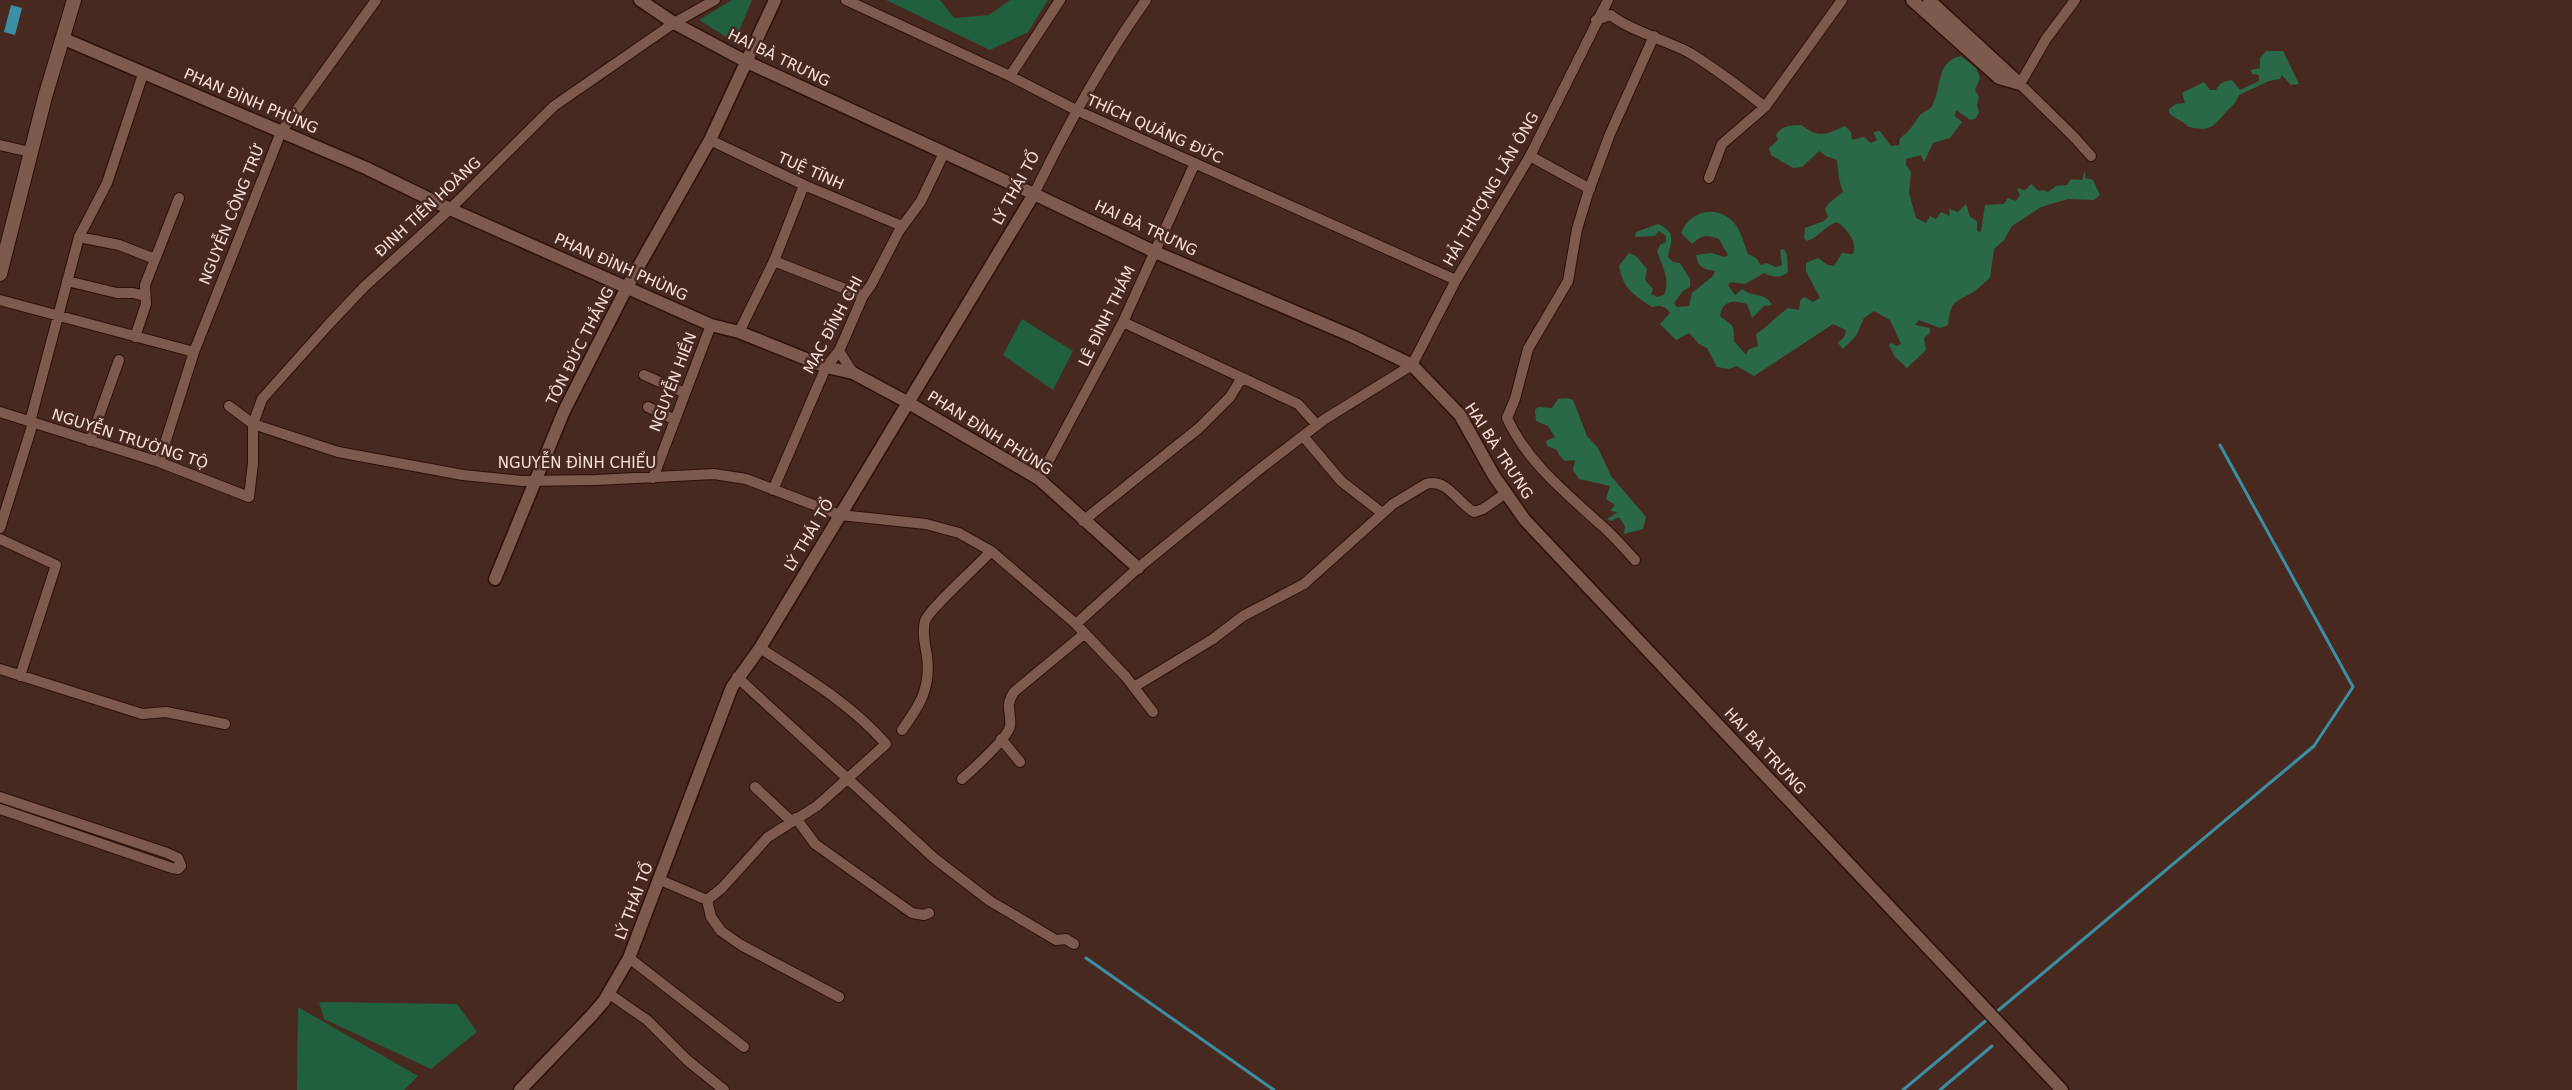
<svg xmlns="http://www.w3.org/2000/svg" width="2572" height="1090" font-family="'DejaVu Sans',sans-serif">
<rect width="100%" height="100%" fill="#48291f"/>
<path fill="#20603f" d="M732,0h20l-16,38 -3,3 -34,-21z
M886,0h54l14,18 35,-3 21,-15h38l-20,32 -38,18z
M1022,319l51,32 -20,39 -50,-35z
M319,1002l138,2 20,28 -46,37 -107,-50z
M298,1007l120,69 -14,14h-107z"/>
<path fill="#2a6948" d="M2266,51h17l16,33 -8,1 -9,-10 -2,4 -11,2 -30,14c-3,8 -6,10 -12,16 -14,15 -15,21 -38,16 -7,-7 -14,-8 -20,-14v-4l7,-5 9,-1 -3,-10 22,-11 6,8h6c3,-7 9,-9 16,-10l8,10 19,-9v-6l-7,-1 -1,-4 9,-2v-10z
M1961,56l15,12 4,10 -5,12 4,7 -2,8 2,8 -4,6 -5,1 -14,-10 -1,6 7,6 -12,16 -17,5 -9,19 -3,-7 -15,4v6l5,7 -2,21 7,25 10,5 4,-7 6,3 5,-7 9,4 -1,-7 9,3 8,-8 4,13 7,4v10l4,1 4,-27 19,-1 4,-6 8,3 4,-6 -3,-7 8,2 6,-6 8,7 4,-1 5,2 8,-6 11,-1 4,-6 11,1 3,-10v8l8,2 7,15 -6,5 -26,-1 -27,8 -29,19 -8,14 -10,9 -4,29c-5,4 -10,9 -15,13 -20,12 -24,8 -27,34l-8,3 -21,-8 -4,5 15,3v5l-6,5 2,12 -19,18 -12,-11 -6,-12 2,-2 6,3 4,-2 -11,-24 -16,-9 -10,7 -8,18 -13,13 -5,-6 7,-7 1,-6 -13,-6 -79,52 -17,-10 -8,3 -12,-2 -10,-19 -8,-4 -10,-11 -13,7 -16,-16 10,-11c-4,-7 -10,-8 -18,-6 -18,-12 -29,-18 -33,-41l10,-13 7,3 11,13 -2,11 8,9 -2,5 6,3 7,-2c7,-16 -2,-28 -7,-44l3,-6 6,-3v-6l-7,-5 -4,5 -20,1 1,-5 22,-8c19,9 13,16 10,33l5,5 7,1 10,16v8l-7,4 -9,12 3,4 12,-1 3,-13 21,-17 2,-5c-11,-2 -17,-3 -19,-16l15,-2 14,4 3,-2 -9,-16c-13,-5 -17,-4 -27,5l-11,-11c7,-19 31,-29 49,-14 11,9 13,23 18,35l8,4 5,7 5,-2 10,4 6,-2 -2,-15 4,-1 3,6 1,17c-8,7 -16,5 -24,1l-19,11 -14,-2 -3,3 7,10 7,-6c11,9 24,3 30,16l-8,1 -12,12 -5,-14c-13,-4 -25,-4 -27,12 13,11 14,6 14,25l12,14 2,-5 10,-4 -2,-12c12,-8 20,-17 32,-26l11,2 1,-9 4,-4 9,5 7,-4 -14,-27v-8l12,-5 10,7 6,1 8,-13 11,1c5,-12 -6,-25 -16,-32 -12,4 -18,15 -30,19l-3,-3 1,-10 19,-7 4,-4 -3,-8 4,-6 14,-11 -4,-13 -2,-19 -11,-4 -7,-5 -17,16 -9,1 -22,-13 -2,-7 9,-8 -2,-5c6,-10 15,-10 26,-10 15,14 26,9 43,1l6,6 1,8 12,-3 7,6 6,-3 -4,-8 7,-1 11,15 8,-1 1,-7c11,-7 13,-14 20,-23 4,-4 10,-5 12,-9 10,-16 3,-45 29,-50z
M1567,398l6,2 14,36 11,12 13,28 35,41 -3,12 -19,5 1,-8 -6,-9 -8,4 -4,-2 11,-7 -8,-1 5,-6 -9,-6 4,-13 -31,-7 -6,-9 2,-10 -10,1 -6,-6 -2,-5 -10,-4 -1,-5 9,-4 -7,-11 -12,-5 -1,-11 3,-3 14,1 6,-9z"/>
<path fill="#3b8fa4" d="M11,5l11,3 -7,27 -11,-3z"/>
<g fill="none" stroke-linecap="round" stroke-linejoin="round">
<path stroke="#3b8fa4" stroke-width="3" d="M1086,958l188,132
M1994,1014l320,-268 39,-59 -133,-242
M1903,1090l86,-72
M1940,1090l52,-44"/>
<g stroke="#2d1008" stroke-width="12">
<path id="minor" d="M846,0l164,76 66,34 380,170
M2075,0l-29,39 -26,45 54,53 17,19
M1596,20l15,-5c13,13 59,27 79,38 26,16 51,35 75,54
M1010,76l50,-76
M710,140l94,45 98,41
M0,145l30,7
M1530,156l60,33
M1709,178l13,-34 43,-37 77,-107
M1034,194c34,-69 67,-131 112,-194
M79,237l40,8 36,14
M774,261l89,35
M67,281l50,12h16l12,3
M0,300l194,52
M1123,322l175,82 19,21
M739,332l35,-71 30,-76
M135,337l11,-33 -1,-19 34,-87
M839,351l14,22
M644,375l41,18
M229,406l24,18 85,28 125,23 59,6 74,-1 118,-6 32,5 94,36 86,9 33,9 32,18 85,73 50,53 27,35
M648,407l27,13
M0,412l159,50 90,35 4,-34v-39l9,-25 67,-75 35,-37 86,-78 104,-103 120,-83 41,-23
M30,422l49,-185 28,-54 36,-109
M1303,436l38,45 41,32
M90,441l29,-81
M159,462l35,-110 87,-220 95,-132
M653,478l58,-153
M1039,479l84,-157 72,-159
M773,490l53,-123 13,-16 24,-55 8,-11 28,-54 22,-30 23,-48
M1083,521l116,-93 31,-31 11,-18
M0,528l33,-105
M0,539l56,26 -36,111
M1635,560c-11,-12 -22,-25 -35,-36 -34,-31 -73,-62 -93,-106l8,-19 13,-50 40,-68 9,-52 11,-36 22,-59 44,-98
M1076,624l62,-56 123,-100 64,-49 87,-54 44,-85 74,-124 78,-156
M0,669l142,45 24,-2 59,12
M737,677l197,181 56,43 66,39 10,-1 8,5
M1134,687l79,-48 30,-23 61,-32 89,-80 33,-20c21,-6 32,19 48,28l9,-3 23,-16
M902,730c18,-25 29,-42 25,-74 -2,-11 -5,-24 -2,-35 4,-12 54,-56 66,-70
M1001,739l19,23
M962,779c10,-9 46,-41 48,-53 2,-14 -6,-19 4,-34l70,-58
M755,787l36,34
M0,797l167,56 11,5 3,8 -3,3 -6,-1 -172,-59
M796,818l19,26 97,69 12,2 5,-2
M660,880l47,20 4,17 10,14 20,14 98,52
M707,900l15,-12 46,-51 49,-31 69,-62c-37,-42 -80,-66 -126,-96
M629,958l115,89
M608,993l39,27 40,40 37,30"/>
</g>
<g stroke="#2d1008" stroke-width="15">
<path id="tertiary" d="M640,0l34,23 73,39 287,132 121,58 197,84 60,29 48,50 34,61 31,44 537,570
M1912,0l87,78 21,6 -91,-84
M62,38l304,130 84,41 261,116 28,7 87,35 27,6 54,29 132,77 99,89
M495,579l69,-168 63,-124 83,-147 65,-140
M520,1090l72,-75 12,-14 25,-43 103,-271 28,-39 274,-454"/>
</g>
<g stroke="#2d1008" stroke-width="16">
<path id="secondary" d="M0,274l45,-177 29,-97"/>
</g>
<use href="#minor" stroke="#7d594e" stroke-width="10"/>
<use href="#tertiary" stroke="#7d594e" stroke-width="12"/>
<use href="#secondary" stroke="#7d594e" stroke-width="14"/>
</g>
<g text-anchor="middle" stroke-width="5" stroke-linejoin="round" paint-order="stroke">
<g font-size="15" fill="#f6e0da" stroke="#48291f">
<text transform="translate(779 58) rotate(26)" y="5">HAI BÀ TRƯNG</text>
<text transform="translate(251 101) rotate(23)" y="5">PHAN ĐÌNH PHÙNG</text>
<text transform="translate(1155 129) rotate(24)" y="5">THÍCH QUẢNG ĐỨC</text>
<text transform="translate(811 171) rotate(24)" y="5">TUỆ TĨNH</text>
<text transform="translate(1016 188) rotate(-61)" y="5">LÝ THÁI TỔ</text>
<text transform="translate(1491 189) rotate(-60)" y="5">HẢI THƯỢNG LÃN ÔNG</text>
<text transform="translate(428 207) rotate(-43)" y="5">ĐINH TIÊN HOÀNG</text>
<text transform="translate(232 214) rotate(-68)" y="5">NGUYỄN CÔNG TRỨ</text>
<text transform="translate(1146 228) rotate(25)" y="5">HAI BÀ TRƯNG</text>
<text transform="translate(621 267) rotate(24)" y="5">PHAN ĐÌNH PHÙNG</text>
<text transform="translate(1107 316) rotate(-64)" y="5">LÊ ĐÌNH THÁM</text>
<text transform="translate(833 325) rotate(-62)" y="5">MẠC ĐĨNH CHI</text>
<text transform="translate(580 346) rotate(-63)" y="5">TÔN ĐỨC THẮNG</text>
<text transform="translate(673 382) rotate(-69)" y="5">NGUYỄN HIỀN</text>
<text transform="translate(990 433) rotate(32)" y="5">PHAN ĐÌNH PHÙNG</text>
<text transform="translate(130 439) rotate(18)" y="5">NGUYỄN TRƯỜNG TỘ</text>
<text transform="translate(1499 451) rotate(57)" y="5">HAI BÀ TRƯNG</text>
<text x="577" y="468">NGUYỄN ĐÌNH CHIỂU</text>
<text transform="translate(809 535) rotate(-59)" y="5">LÝ THÁI TỔ</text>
<text transform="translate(1765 751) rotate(47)" y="5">HAI BÀ TRƯNG</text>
<text transform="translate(634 901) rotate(-69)" y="5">LÝ THÁI TỔ</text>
</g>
</g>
</svg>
